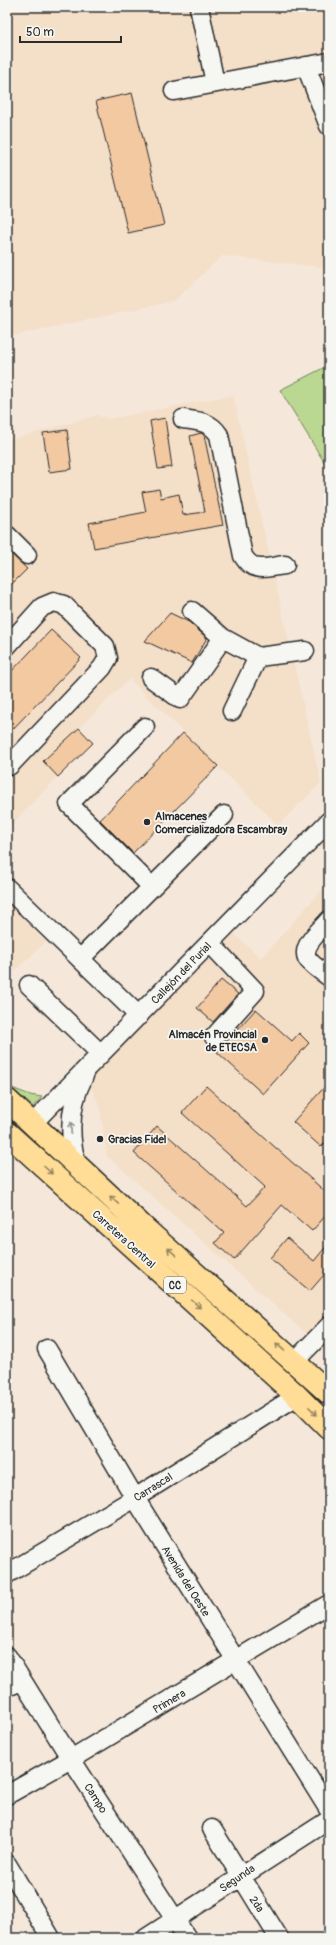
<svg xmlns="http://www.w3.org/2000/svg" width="336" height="1945" font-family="Pangolin,sans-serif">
<rect width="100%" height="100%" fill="#f5e8da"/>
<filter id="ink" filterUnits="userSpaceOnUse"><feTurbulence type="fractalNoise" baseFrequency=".025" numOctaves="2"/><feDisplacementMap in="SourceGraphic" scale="8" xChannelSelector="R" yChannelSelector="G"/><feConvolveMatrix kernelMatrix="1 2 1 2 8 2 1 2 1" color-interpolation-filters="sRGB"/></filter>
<g filter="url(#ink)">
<path fill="#f4dfc9" d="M7,7h322v261l-107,-12 -48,45 -167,36z
M233,395l88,388 -43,42 -149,-146 -50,49 14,15 -35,34 -51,52v-388l90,-26 11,4z
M329,882v472l-222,-198 -7,-49 -9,-20 2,-13 139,-142 29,26z
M7,903l39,39 -39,36z"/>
<path fill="#bad891" stroke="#72825e" d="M329,365v105l-49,-80z
M7,1086l23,9 12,2 -12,13 -23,-21z"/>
<path fill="#f3c9a2" stroke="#2b2b2b" d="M132,93l32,132 -36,8 -32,-132z
M165,418l7,49 -14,2 -8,-48z
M67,430l5,39 -23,3 -6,-39z
M201,433l3,2 19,90 -129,23 -5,-25 57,-11 -4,-20 17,-3 2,9 18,-4 4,21 22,-3 -15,-76z
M7,550l20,19 -20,20z
M170,613l19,9 18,16 -15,25 -47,-22z
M51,630l30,28 -74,77v-59z
M79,728l14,15 -35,34 -15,-16z
M183,733l35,33 -85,87 -33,-33z
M221,980l17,14 -25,28 -16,-14z
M256,1009l36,32 7,-8 10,10 -46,51 -46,-42z
M329,1082v56l-8,9 -28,-25z
M206,1086l123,109v17l-17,19 -30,-26 -48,55 -19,-17 9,-10 -90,-80 23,-27 90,80 18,-19 -83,-74z
M287,1238l27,23 15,-18v26l-19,22 -40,-33z"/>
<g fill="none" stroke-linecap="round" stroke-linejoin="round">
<g stroke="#2b2b2b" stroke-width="21">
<path id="minor" d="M199,7l16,76
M306,66l23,60
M174,91l155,-29
M183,419c15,2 27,2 36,16l24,121c11,18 24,11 42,9
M7,535l20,20
M192,611l31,27 35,19 47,-6
M7,646l35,-39 12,-5 10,3 41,41 3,12 -6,10 -93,98
M151,678l29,21 43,-61
M232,711l26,-54
M145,727l-76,77 83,83
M7,888l132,128
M329,920c-7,9 -28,25 -22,38 4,7 16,14 22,19
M210,943l45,48 -41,46
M80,959l144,-144
M29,985l72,69
M32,1124l297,-303
M77,1166c-9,-31 -8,-61 7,-90
M47,1349l88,149 194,312
M295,1361l34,-35
M7,1574l128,-76 162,-102
M7,1656l64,103 116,179
M7,1687l15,-6
M7,1795l64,-36 258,-155
M212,1829l67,109
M7,1864l44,74
M146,1938l183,-118"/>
</g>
<g stroke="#2b2b2b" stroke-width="25">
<path id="major" d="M7,1100l136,127 186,166
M7,1133l290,263 32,32"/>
</g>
<use href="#minor" stroke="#f6f6f2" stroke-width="18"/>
<use href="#major" stroke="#ffdd96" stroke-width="22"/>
</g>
<defs><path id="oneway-shaft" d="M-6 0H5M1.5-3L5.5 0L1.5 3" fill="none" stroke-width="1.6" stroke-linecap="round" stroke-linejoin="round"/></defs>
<use stroke="#90908e" href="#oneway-shaft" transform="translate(71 1128) rotate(-92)"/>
<g stroke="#958460">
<use href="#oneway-shaft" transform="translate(48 1170) rotate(42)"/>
<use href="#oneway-shaft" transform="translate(114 1200) rotate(-137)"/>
<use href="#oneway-shaft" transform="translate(172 1252) rotate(-139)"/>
<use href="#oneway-shaft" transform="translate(196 1304) rotate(42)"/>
<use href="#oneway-shaft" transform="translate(280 1347) rotate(-139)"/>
<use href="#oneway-shaft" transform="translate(313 1411) rotate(45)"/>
</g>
</g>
<g fill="#2b2b2b" stroke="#f6f6f2" stroke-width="1.5">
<circle cx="147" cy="822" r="4"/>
<circle cx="265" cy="1040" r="4"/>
<circle cx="100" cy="1139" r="4"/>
</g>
<g text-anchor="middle" stroke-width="3.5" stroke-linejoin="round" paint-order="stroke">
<rect fill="#f6f6f2" stroke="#686867" stroke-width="1" x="164" y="1277" width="22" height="16" rx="3"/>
<g font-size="10" font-weight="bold" fill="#2b2b2b">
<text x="175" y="1289">CC</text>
</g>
<g font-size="11" font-weight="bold" fill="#2b2b2b" stroke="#f6f6f2" text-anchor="start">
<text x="155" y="820">Almacenes<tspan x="155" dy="13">Comercializadora Escambray</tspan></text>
<text x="257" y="1038" text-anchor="end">Almacén Provincial<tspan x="257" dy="13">de ETECSA</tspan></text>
<text x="108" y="1143">Gracias Fidel</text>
</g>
<g font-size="11" fill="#2b2b2b" stroke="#f6f6f2">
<text transform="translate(181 973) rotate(-46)" y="4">Callejón del Purial</text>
<text transform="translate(124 1239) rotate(42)" y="4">Carretera Central</text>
<text transform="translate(153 1487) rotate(-32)" y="4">Carrascal</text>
<text transform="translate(186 1581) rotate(58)" y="4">Avenida del Oeste</text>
<text transform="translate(169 1701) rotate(-31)" y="4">Primera</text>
<text transform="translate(96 1798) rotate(57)" y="4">Campo</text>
<text transform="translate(237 1878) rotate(-34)" y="4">Segunda</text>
<text transform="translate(257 1904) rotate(57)" y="4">2da</text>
</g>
</g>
<rect width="336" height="1945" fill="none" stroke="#f6f6f2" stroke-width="24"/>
<rect x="12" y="12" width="312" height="1921" fill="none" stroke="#2b2b2b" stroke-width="1.5" filter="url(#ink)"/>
<path d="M20 36v6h101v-6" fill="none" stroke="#2b2b2b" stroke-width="2"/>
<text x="26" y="36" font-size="12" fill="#2b2b2b" stroke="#f6f6f2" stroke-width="3" paint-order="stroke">50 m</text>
</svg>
